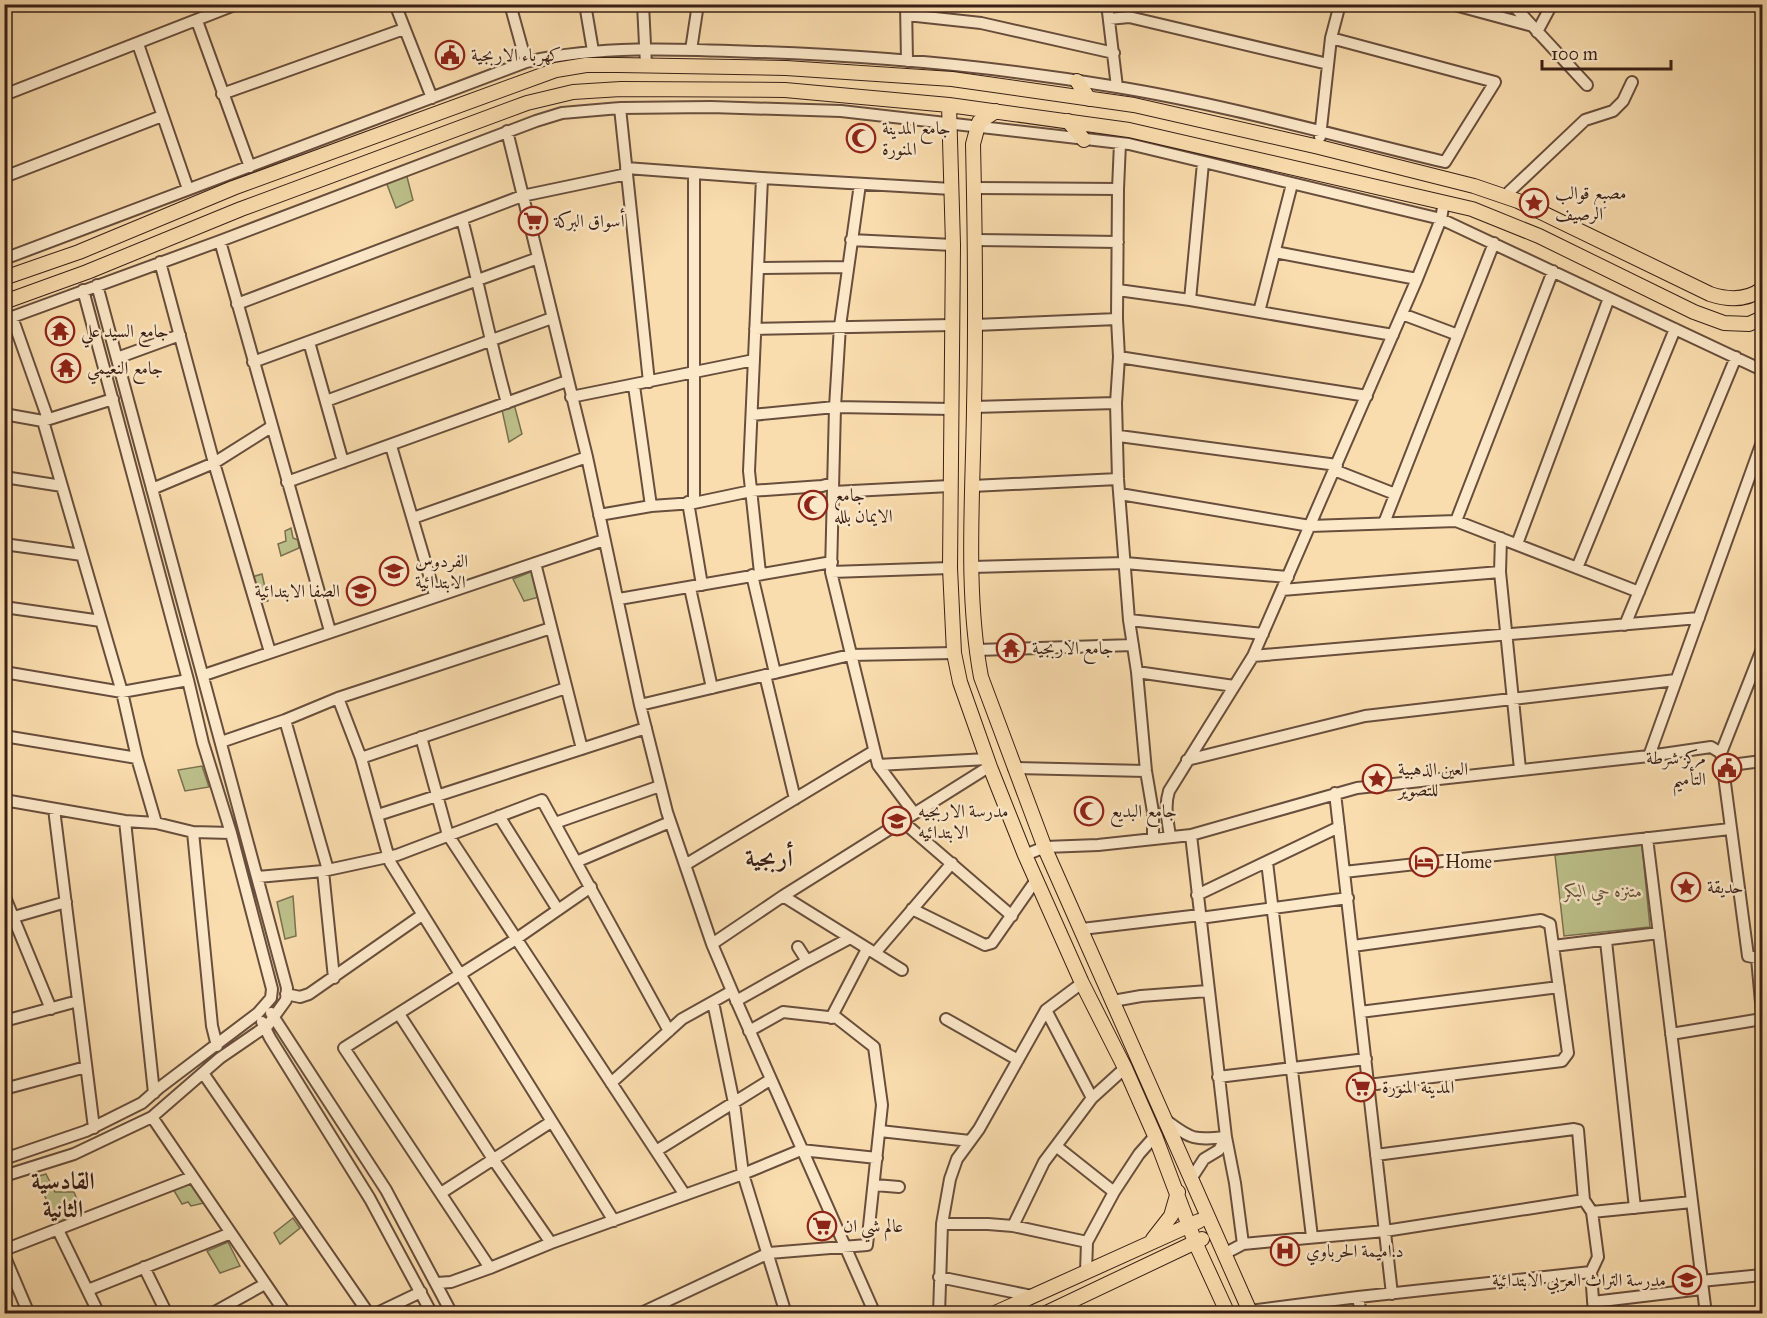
<svg xmlns="http://www.w3.org/2000/svg" width="1767" height="1318" font-family="'IM FELL Great Primer',Amiri,serif">
<rect width="100%" height="100%" fill="#faddae"/>
<filter id="stains"><feTurbulence type="fractalNoise" baseFrequency=".00333" numOctaves="4"/><feColorMatrix values="0 0 0 0 .2 0 0 0 0 .09 0 0 0 0 .02 0 0 0 .5 -.17"/></filter>
<radialGradient id="worn" r=".72"><stop offset=".6" stop-color="#630" stop-opacity="0"/><stop offset="1" stop-color="#630" stop-opacity=".3"/></radialGradient>
<path fill="#bdc18b" stroke="#7a7050" stroke-width="1.5" d="M406,173l7,27 -17,8 -10,-26z
M514,404l8,30 -13,8 -7,-32z
M291,528l2,10 5,2 1,8 -18,8 -3,-12 8,-3 -1,-10z
M533,571l6,26 -15,4 -11,-22z
M262,574l6,27 -9,2 -7,-26z
M202,766l7,21 -24,4 -7,-21z
M1642,845l8,82 -86,9 -9,-81z
M293,896l3,40 -11,3 -8,-37z
M46,1174l9,18h19l8,20 -25,11 -21,-46z
M191,1181l13,22 -13,3 -3,-4 -6,2 -9,-15z
M293,1218l7,10 -20,16 -6,-11z
M228,1242l12,24 -20,7 -13,-22z"/>
<g fill="none" stroke-linecap="round" stroke-linejoin="round">
<g stroke="#684e3c" stroke-width="14">
<path id="minor" d="M395,4l37,94
M510,4l16,58
M585,4l8,47
M643,4l3,61
M906,4l1,57
M1107,4l10,83
M1451,4l78,21
M1512,4l75,81
M907,15l74,8 133,30
M1109,19l20,-2 199,47
M197,21l53,146
M1537,32l15,-28
M138,44l50,145
M691,50l7,-46
M222,94l182,-65
M4,95l233,-91
M620,108l29,274
M507,131l80,326 53,248 27,107 45,132 20,47 143,323
M1320,137l11,-99 9,-34
M1120,143l-2,46 -1,130 2,38 -3,46 2,76 11,141 8,52 9,99 7,41v27
M626,168l136,10 190,11
M4,177l158,-61
M860,184l-20,142 -5,81 -4,165 47,193 36,48
M974,188l144,1
M1509,192l76,-72 28,-9 10,-10 9,-19
M462,219c16,61 28,123 45,184
M851,240l102,5
M975,240l143,2
M220,241l110,390
M1275,252l142,27
M4,259l522,-197c76,-17 156,-13 233,-10 119,4 240,15 358,35 110,18 219,49 328,75l50,-80 -164,-44
M160,262l54,201 56,189
M758,268l90,-1
M1118,290l72,10 203,35
M1190,300l13,-137
M237,304l285,-108 105,-22
M1259,312l33,-128
M1402,314l56,21
M12,317l36,102
M4,320l216,-79 316,-120 26,-8 58,-5 91,-1 130,4 288,33 312,75 321,151
M975,325l142,-6
M755,329l198,-4
M309,342l34,120
M1119,357l248,39
M117,358l63,-23
M253,362l285,-104
M634,386l17,120
M571,397l183,-37
M326,401l226,-83
M974,407l142,-4
M4,414l39,7 70,-22
M752,415l83,-8 117,2
M43,421l79,271 15,66 19,65
M1119,436l218,29
M391,446l44,149
M1334,470l61,24
M4,477l58,9
M287,482l280,-101
M972,486l146,-7
M152,489l62,-26 57,-36
M833,492l117,-6
M1120,494l190,32 146,-5 183,71
M688,502l14,83
M694,503v-330
M599,515l52,-9 43,-3 57,-12 71,-5 11,-3
M413,518l174,-61
M1456,521l97,-250
M1384,523l110,-280
M1501,538l-1,34 20,197
M4,544l78,11
M1517,544l92,-246
M535,563l47,186
M972,567l153,-4 163,14
M1577,568l98,-239
M831,572l119,-4
M760,573l-11,-102 13,-293
M752,575l23,98
M690,588l22,100
M1282,590l218,-18
M619,599l213,-37
M4,607l97,14
M1129,620l134,14
M1625,625l111,-268
M1762,649l-41,104 27,203 9,2 5,56
M976,650l157,-5
M1253,656l446,-38
M4,672l118,20 66,-12
M1137,672l97,14
M204,675l400,-135
M765,675l30,124
M338,698l23,60 29,104 224,359
M640,705l210,-50 104,-2
M285,720l43,150
M4,736l133,22
M421,737l27,98 237,360
M221,742l64,-22 53,-22 213,-70
M1649,756l113,-314
M361,758l205,-70
M1187,760l178,-44 311,-36
M878,765l109,-6
M1723,766l39,-5
M1014,768l132,3
M1335,793l57,501
M4,800l121,21 31,2 37,9 38,1
M54,809l40,319
M378,815l268,-87
M499,816l59,94
M125,821l29,272
M902,821l110,95
M555,823l105,-37
M193,832l19,194 5,20
M1191,835l35,302 -7,13 -15,9 -13,20
M1170,837c-2,-16 -6,-30 -1,-46l84,-135 164,-377 24,-60 3,-17
M1647,838l59,476
M1025,855l20,-8 53,-2 93,-10 166,-47 292,-32 62,-9 10,6
M576,862l94,-40
M1267,862l45,375
M685,865l189,-114
M323,871l11,107
M1344,872l386,-43
M258,877l65,-6 74,-16 145,-55 127,231
M4,895l47,114
M1197,895l142,-68
M783,896l119,74
M912,909l73,36 7,-2 44,-63
M14,917l52,-15
M1200,918l148,-20
M1082,929l118,-14
M1606,941l29,267
M712,944l71,-48 207,-130
M1353,946l188,-26 9,4 18,129 -6,8 -194,24
M1553,946l106,-13
M875,953l77,-90
M807,961l43,-23
M286,994l14,3 9,-3 113,-79
M736,1001l71,-40 -9,-14
M1113,1001l28,-5 67,-5
M713,1002l21,101 9,71 43,140
M1046,1010l46,88
M1360,1012l199,-25
M271,1013l115,177 66,124
M399,1014l94,145 58,84
M831,1018l36,-69
M946,1019l72,41
M4,1021l74,-20
M262,1022l8,16 100,161 62,115
M1671,1034l91,-15
M203,1073l166,241
M1218,1077l148,-18
M611,1083l71,-64 50,-28
M4,1089l82,-22
M152,1117l134,197
M1167,1121c25,19 28,19 59,16l9,46 8,61
M880,1131l90,10
M1056,1146l58,46
M656,1151l114,-71
M1376,1155l198,-26 4,1 6,70 8,12 6,45 -7,15 3,42
M4,1159l82,-28 56,-28 17,-15 99,-75 13,-15 1,-9 -41,-156 -28,-90 -15,-63 -105,-390
M4,1176l70,-22 78,-37 68,-59 48,-33 18,-25 1,-12 -190,-703
M875,1185l24,2
M441,1193l110,-71
M1592,1212l100,-10
M942,1224h46l25,2 74,16
M1013,1226l31,-64 48,-64 33,-30
M58,1230l41,84
M4,1250l188,-73
M1224,1254l19,-10 142,-13 199,-31
M4,1255l25,59
M144,1267l23,47
M490,1268l-146,-220 172,-109 75,-52
M1086,1272l1,-30 27,-50 25,-38 16,-18
M939,1277l93,19
M1701,1281l61,-6
M437,1283l14,-1 39,-14 61,-25 192,-69 58,-24 76,8
M88,1290l143,-57
M1358,1297l3,17
M1593,1302l109,-13
M1250,1311l108,-14 233,-25
M211,1314l54,-30
M375,1314l46,-22
M639,1314l130,-61 98,-8 15,-140 -8,-58 -37,-29 -54,-6 -34,19
M939,1314l3,-90 8,-45 7,-20 22,-30 67,-119 36,-27"/>
</g>
<g stroke="#381f16" stroke-width="16">
<path id="major" d="M1077,81l12,18
M949,105l4,140 -3,323 4,85 6,29 30,85 35,88 57,128 43,85 30,68 40,106 33,72
M996,111l-17,11 -6,22c2,88 3,176 1,264 -1,87 -9,183 7,269l65,174 205,463
M1068,121l16,19
M4,278l75,-26 154,-64 323,-118 30,-5h32l168,3 166,11 182,26 185,42 155,39 44,15 192,93c18,6 36,7 52,-5
M4,302l83,-30 154,-63 286,-106 46,-11 48,-3 164,1 164,15 180,25 343,79 67,27 155,76 30,11 25,1 13,-6
M1153,1239l18,-23 7,-24
M993,1314l206,-93
M1044,1314l158,-75"/>
</g>
<use href="#minor" stroke="#fce9ca" stroke-width="10"/>
<use href="#major" stroke="#faddae" stroke-width="14"/>
</g>
<defs>
<g id="civic-ring" transform="scale(1.5)"><circle r="9.5" fill="#fce9ca" stroke="#8f2418" stroke-width="1.5"/><path d="M-.6-6.5H3V-4.5H.6V-3L4-1V1h2V6H-6V1h2V-1L-.6-3ZM-1.2 2.5V6h2.4V2.5Z" fill="#8f2418"/></g>
<g id="mosque-ring" transform="scale(1.5)"><circle r="9.5" fill="#fce9ca" stroke="#8f2418" stroke-width="1.5"/><path d="M3.5-4.9A6 6 0 1 0 3.5 4.9A5 5 0 1 1 3.5-4.9Z" fill="#8f2418"/></g>
<g id="sight-ring" transform="scale(1.5)"><circle r="9.5" fill="#fce9ca" stroke="#8f2418" stroke-width="1.5"/><path d="M0-6L1.8-2.2L6-1.7L2.9 1.2L3.7 5.4L0 3.3L-3.7 5.4L-2.9 1.2L-6-1.7L-1.8-2.2Z" fill="#8f2418"/></g>
<g id="supermarket-ring" transform="scale(1.5)"><circle r="9.5" fill="#fce9ca" stroke="#8f2418" stroke-width="1.5"/><path d="M-6-5.5h2.5l.6 2H6L4.5 2H-2.5L-4.4-4H-6ZM-1.5 3.2a1.3 1.3 0 1 0 .1 0ZM3 3.2a1.3 1.3 0 1 0 .1 0Z" fill="#8f2418"/></g>
<g id="temple-ring" transform="scale(1.5)"><circle r="9.5" fill="#fce9ca" stroke="#8f2418" stroke-width="1.5"/><path d="M0-6L5-2H3V0L6.5 2.5H4V6H1.5V3h-3V6H-4V2.5H-6.5L-3 0V-2H-5Z" fill="#8f2418"/></g>
<g id="school-ring" transform="scale(1.5)"><circle r="9.5" fill="#fce9ca" stroke="#8f2418" stroke-width="1.5"/><path d="M0-5L7-2L0 1L-7-2ZM-4 1L0 2.5L4 1V4Q0 6-4 4Z" fill="#8f2418"/></g>
<g id="hotel-ring" transform="scale(1.5)"><circle r="9.5" fill="#fce9ca" stroke="#8f2418" stroke-width="1.5"/><path d="M-6-4.5h1.5V1H6V5H4.5V3h-9V5H-6ZM-4 0a1.8 1.8 0 1 1 3.6 0ZM.5 0V-2.5h3Q6-2.5 6 0Z" fill="#8f2418"/></g>
<g id="hospital-ring" transform="scale(1.5)"><circle r="9.5" fill="#fce9ca" stroke="#8f2418" stroke-width="1.5"/><path d="M-5-5h3v3.5h4V-5h3V5h-3V1.5h-4V5h-3Z" fill="#8f2418"/></g>
</defs>
<g fill-rule="evenodd">
<use href="#civic-ring" x="450" y="55"/>
<use href="#mosque-ring" x="861" y="138"/>
<use href="#sight-ring" x="1534" y="203"/>
<use href="#supermarket-ring" x="533" y="221"/>
<use href="#temple-ring" x="60" y="331"/>
<use href="#temple-ring" x="66" y="368"/>
<use href="#mosque-ring" x="813" y="505"/>
<use href="#school-ring" x="394" y="571"/>
<use href="#school-ring" x="361" y="591"/>
<use href="#temple-ring" x="1011" y="648"/>
<use href="#civic-ring" x="1727" y="768"/>
<use href="#sight-ring" x="1377" y="779"/>
<use href="#mosque-ring" x="1089" y="811"/>
<use href="#school-ring" x="897" y="821"/>
<use href="#hotel-ring" x="1424" y="862"/>
<use href="#sight-ring" x="1686" y="887"/>
<use href="#supermarket-ring" x="1361" y="1087"/>
<use href="#supermarket-ring" x="822" y="1226"/>
<use href="#hospital-ring" x="1285" y="1251"/>
<use href="#school-ring" x="1687" y="1280"/>
</g>
<g text-anchor="middle" stroke-width="5" stroke-linejoin="round" paint-order="stroke">
<g font-size="18" fill="#381f16" stroke="#fce9ca" text-anchor="start">
<text x="471" y="61">كهرباء الاربجية</text>
<text x="882" y="134">جامع المدينة<tspan x="882" dy="21">المنورة</tspan></text>
<text x="1555" y="199">مصبع قوالب<tspan x="1555" dy="21">الرصيف</tspan></text>
<text x="554" y="227">أسواق البركة</text>
<text x="81" y="337">جامع السيد علي</text>
<text x="87" y="374">جامع النعيمي</text>
<text x="834" y="501">جامع<tspan x="834" dy="21">الايمان بلله</tspan></text>
<text x="415" y="567">الفردوس<tspan x="415" dy="21">الابتدائية</tspan></text>
<text x="340" y="597" text-anchor="end">الصفا الابتدائية</text>
<text x="1032" y="654">جامع الاربجية</text>
<text x="1706" y="764" text-anchor="end">مركز شرطة<tspan x="1706" dy="21">التأميم</tspan></text>
<text x="1398" y="775">العين الذهبية<tspan x="1398" dy="21">للتصوير</tspan></text>
<text x="918" y="817">مدرسة الاربجيه<tspan x="918" dy="21">الابتدائيه</tspan></text>
<text x="1110" y="817">جامع البديع</text>
<text x="1445" y="868">Home</text>
<text x="1707" y="893">حديقة</text>
<text x="1382" y="1093">المدينة المنورة</text>
<text x="843" y="1232">عالم شي ان</text>
<text x="1306" y="1257">د.اميمة الحرباوي</text>
<text x="1666" y="1286" text-anchor="end">مدرسة التراث العربي الابتدائية</text>
</g>
<g font-size="18" font-style="italic" fill="#605039" stroke="#fce9ca">
<text x="1603" y="897">متنزه حي البكر</text>
</g>
<g font-size="24" font-weight="bold" fill="#381f16" stroke="#fce9ca">
<text x="769" y="866">أربجية</text>
<text x="63" y="1189">القادسية<tspan x="63" dy="28">الثانية</tspan></text>
</g>
</g>
<rect width="1767" height="1318" fill="none" stroke="#faddae" stroke-width="24"/>
<rect x="6" y="6" width="1755" height="1306" fill="none" stroke="#381f16" stroke-width="3"/>
<rect x="12" y="12" width="1743" height="1294" fill="none" stroke="#381f16" stroke-width="1.5"/>
<path d="M1542 60v9h129v-9" fill="none" stroke="#381f16" stroke-width="3"/>
<text x="1551" y="60" font-size="18" fill="#381f16" stroke="#fce9ca" stroke-width="4.5" paint-order="stroke">100 m</text>
<rect width="100%" height="100%" filter="url(#stains)"/>
<rect width="100%" height="100%" fill="url(#worn)"/>
</svg>
